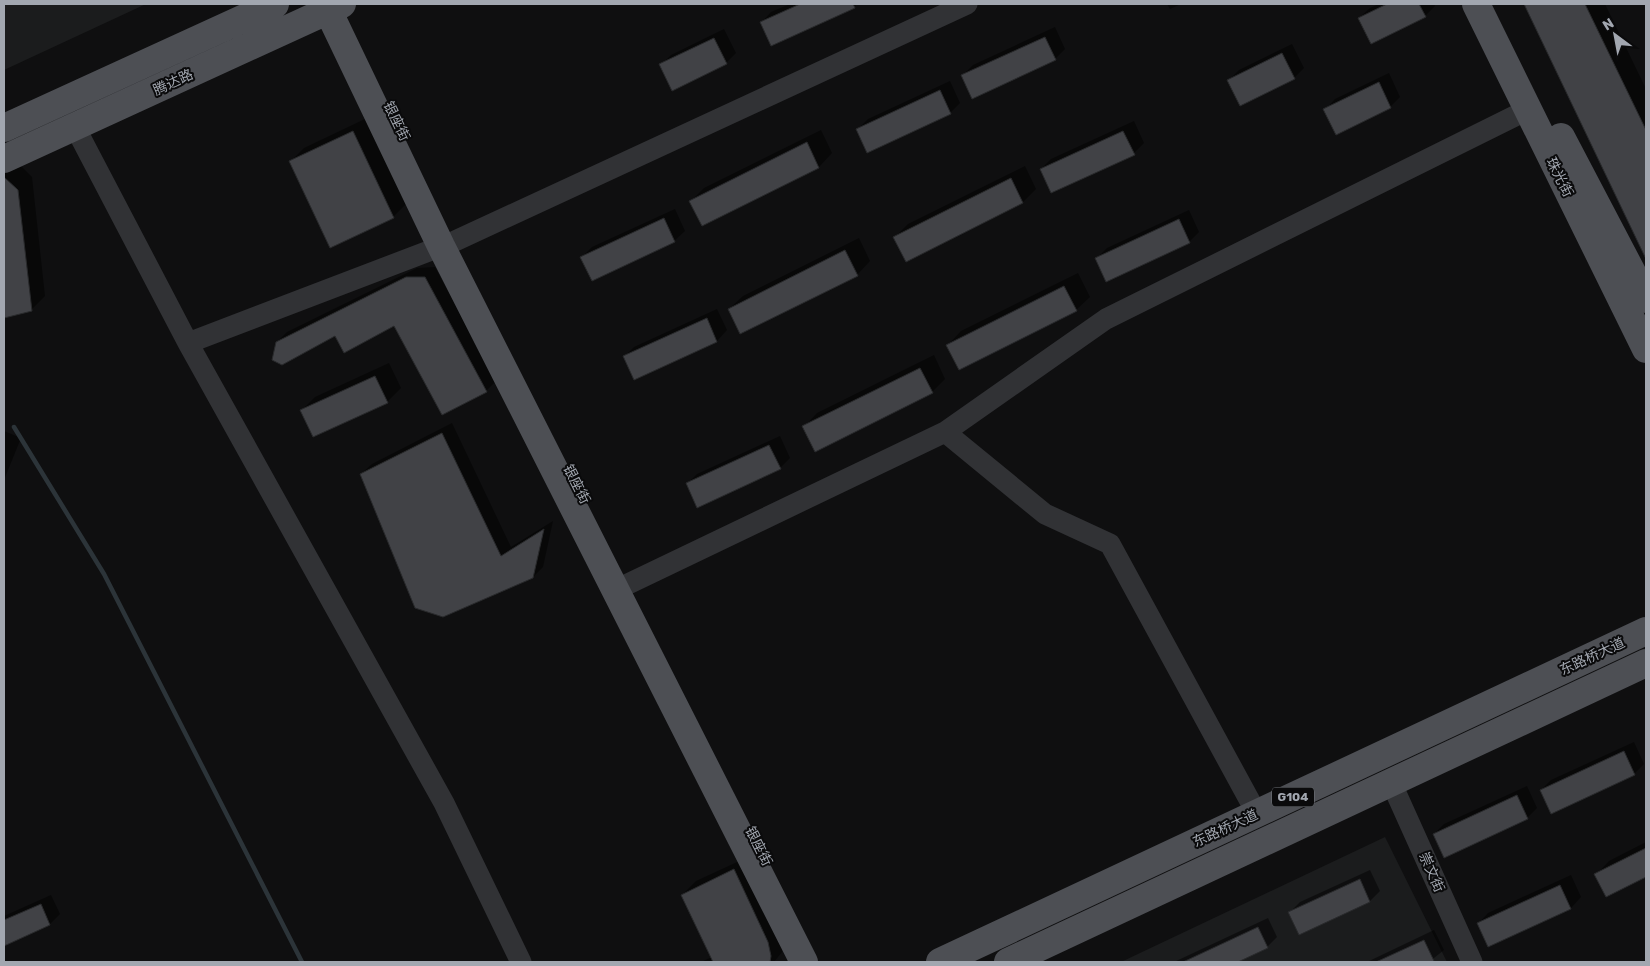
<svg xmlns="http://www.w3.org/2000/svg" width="1650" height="966" font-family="Rubik,'Noto Sans SC',sans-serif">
<rect width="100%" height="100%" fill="#0f0f10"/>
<path fill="#1b1c1d" d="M4,4h142l-142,66z
M1385,837l62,125h-326z"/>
<path fill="#0007" d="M790,4h67l-3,3 -93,16 10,-11z
M1167,4h14l-11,5z
M1379,4h55l1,2 -10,10 -66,2 11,-10z
M1526,4h79l41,85v167z
M1055,27l10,22 -10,10 -93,17 11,-11z
M724,29l12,24 -10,10 -65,2 10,-10z
M1292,44l12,24 -10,10 -65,2 10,-10z
M1389,73l11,24 -10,10 -65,3 10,-11z
M950,81l10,22 -10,10 -92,16 10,-10z
M367,118l40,85 -14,14 -103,-55 14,-14z
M1134,121l10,22 -10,10 -93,16 10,-10z
M821,130l11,23 -13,14 -117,57 -11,-23 13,-13z
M4,163l15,1 13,13 13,119 -14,14 -27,7z
M1025,166l11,23 -13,13 -117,58 -11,-23 13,-13z
M675,209l10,22 -11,10 -92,16 10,-10z
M1189,210l10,22 -10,10 -92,16 10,-10z
M859,238l11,23 -13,14 -128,34 14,-13z
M435,267l61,114 -10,10 -91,-67 -118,18 10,-10 130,-64z
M1078,273l12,24 -14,13 -128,35 13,-14z
M717,309l10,21 -10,11 -83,38 -10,-22 10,-10z
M934,355l11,24 -13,13 -128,35 13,-14z
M389,363l12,25 -14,14 -85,8 13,-13z
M452,423l59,124 42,-26 -10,46 -10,10 -172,-103 11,-10z
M4,431l17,7 -17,42z
M780,436l10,22 -10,10 -93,16 10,-10z
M1634,742l10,22 -10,10 -93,16 10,-10z
M1527,786l10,22 -10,10 -93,16 10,-10z
M1646,842v33l-39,21 -11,-21 13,-14z
M748,857l36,84 -2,11 -8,10h-73l11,-5 -30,-62 14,-14z
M1370,870l10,21 -10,10 -71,32 -9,-21 10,-10z
M1571,875l10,22 -10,11 -83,38 -10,-22 10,-11z
M51,895l9,19 -10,10 -46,21v-29z
M1268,918l9,19 -10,10 -32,15h-61z
M1434,930l10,20 -15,12h-62z"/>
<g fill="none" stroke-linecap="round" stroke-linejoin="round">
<path stroke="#2c3439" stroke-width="4.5" d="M14,427l90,147 198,388"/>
</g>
<path fill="#414246" stroke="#292a2c" d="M800,4h53l2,4 -84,38 -11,-24z
M1387,4h32l7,13 -55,27 -13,-26z
M1524,4h61l61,126v129z
M1045,37l11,23 -84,39 -11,-24z
M714,38l13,26 -55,27 -13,-27z
M1282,53l13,26 -55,27 -13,-26z
M1379,82l12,26 -55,27 -13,-26z
M940,90l11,24 -84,39 -11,-24z
M353,131l41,87 -64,30 -41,-87z
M1123,131l12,24 -84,38 -11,-24z
M807,142l12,26 -117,58 -13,-25z
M4,177l14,13 14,121 -28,7z
M1011,178l12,25 -117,59 -13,-25z
M664,218l11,24 -83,39 -12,-24z
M1179,219l11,24 -84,39 -11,-24z
M845,250l13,26 -118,58 -12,-25z
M406,277h19l62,115 -45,23 -48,-89 -50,27 -9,-17 -53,29 -10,-5 4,-18z
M1064,286l13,25 -118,59 -13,-25z
M707,318l10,24 -83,38 -11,-24z
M920,368l13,25 -118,59 -13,-26z
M375,376l13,27 -75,34 -13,-27z
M442,433l59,123 43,-27 -11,49 -90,39 -28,-9 -55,-134z
M769,445l12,24 -84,39 -11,-25z
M1624,751l11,24 -84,39 -11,-24z
M1517,795l11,24 -84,39 -11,-24z
M1646,848v29l-40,20 -12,-23z
M734,869l34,73 3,14 -1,6h-57l-32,-67z
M1360,879l10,23 -71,33 -11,-23z
M1560,885l11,24 -83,38 -11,-24z
M41,904l9,21 -46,21v-26z
M1258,927l10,21 -30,14h-55z
M1424,940l10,21 -2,1h-56z"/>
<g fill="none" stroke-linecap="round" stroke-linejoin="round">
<path stroke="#313235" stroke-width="21" d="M75,127l113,216 256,460 77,159
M188,343l267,-102 512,-237
M945,432l100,82 65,30 147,270
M628,584l317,-152 161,-113 421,-209
M1391,782l81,180"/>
<path stroke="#4d4f54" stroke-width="28" d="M325,4l116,242 363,716
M1476,4l170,345
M4,128l271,-124
M1561,137l85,162
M4,159l338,-155
M940,962l706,-331
M1008,962l638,-299"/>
</g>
<g text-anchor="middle" stroke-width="4" stroke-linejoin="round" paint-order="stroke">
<rect fill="#0a0a0b" stroke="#74787e" stroke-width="1" x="1272" y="787.5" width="42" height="19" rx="4"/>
<g font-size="12" font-weight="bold" fill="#a2a7b0">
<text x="1293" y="801">G104</text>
</g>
<g font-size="14" fill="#a2a7b0" stroke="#0a0a0b">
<text transform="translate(173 82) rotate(-25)" y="5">腾达路</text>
<text transform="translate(397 121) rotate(64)" y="5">银座街</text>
<text transform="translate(1560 177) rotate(63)" y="5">珠光街</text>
<text transform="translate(577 484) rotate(63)" y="5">银座街</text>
<text transform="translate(1592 656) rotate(-25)" y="5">东路桥大道</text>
<text transform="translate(1225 828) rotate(-25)" y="5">东路桥大道</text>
<text transform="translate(759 846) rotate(63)" y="5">银座街</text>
<text transform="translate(1432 872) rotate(66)" y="5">崇文街</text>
</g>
</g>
<rect width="1650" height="966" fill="none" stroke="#a2a7b0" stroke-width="10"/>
<g transform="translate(1615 35) rotate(328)" stroke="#0a0a0b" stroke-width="4" paint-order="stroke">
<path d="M0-4L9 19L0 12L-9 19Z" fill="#a2a7b0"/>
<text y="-8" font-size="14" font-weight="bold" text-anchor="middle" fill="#a2a7b0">N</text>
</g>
</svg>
